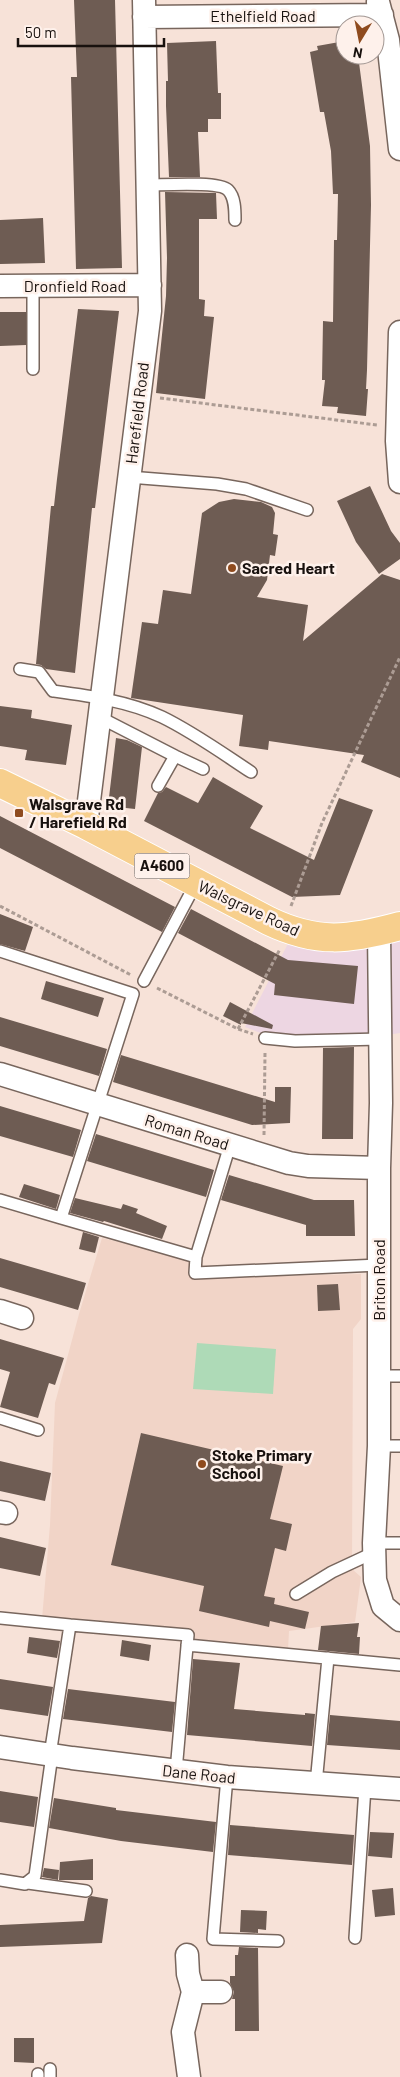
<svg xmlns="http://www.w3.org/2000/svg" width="400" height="2077" font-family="Barlow,sans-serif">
<rect width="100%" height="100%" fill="#f7e2d8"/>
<path fill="#edd6e2" d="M400,926v107l-38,6 -93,-3 -24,-9 49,-95z"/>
<path fill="#f1d4c7" d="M102,1238l92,22 -3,18 170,-4v45l-8,10 -1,240 9,8 -6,45 -66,9 -1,19 -96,-8 1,-11 -151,-12 8,-94 5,-122 24,-89z"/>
<path fill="#aedab7" d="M197,1343l79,6 -3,45 -80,-5z"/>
<path fill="#6e5c53" d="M74,0h41l7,268 -46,1 -5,-192h6z
M216,41l2,52h3v26h-13v13h-10l2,45h-31l-3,-71v-25h2l-1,-38z
M345,41v14h13l12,91 1,59 -4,165 -1,19h2l-2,27 -29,-3 1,-6 -16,-1 3,-26h-3l1,-59 10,1 1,-82h3l1,-46h-5l-2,-43 -7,-39h-4l-10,-60 8,-2 -1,-4z
M165,192l51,1 1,26h-18v80l6,1 -1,16 10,1 -9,82 -49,-6 10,-97 1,-38z
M43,218l2,45 -45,1v-44z
M78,309l41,2 -24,197h-3l-17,165 -29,-4 -5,-4 -5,-1 15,-158h3l3,-27z
M0,312h26v33l-26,1z
M370,486l21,45 9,12v16l-21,15 -23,-32 -19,-41z
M234,499l27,3 11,5 3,6 -2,21 5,1 -3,21 -5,-1 -3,25 -10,17 51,8 -5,36 79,-67 18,6v198l-39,-16 3,-7 -95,-14 -1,9 -29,-4 4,-31 -112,-17 11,-76 16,2 5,-34 28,4 11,-81 17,-11z
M0,706l32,4 -1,8 41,7 -6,40 -41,-5 2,-10 -27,-4z
M116,738l11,2 15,7 -7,62 -27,-3z
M213,777l50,29 -13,22 64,32 25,-62 34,12 -33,85 -48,2 -148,-76 14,-28 4,-1 4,-5 32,16z
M0,816l175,91 -13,25 -162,-84z
M191,909l97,51 70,6 -4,38 -80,-9 1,-11 -97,-51z
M0,914l33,13 -8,24 -25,-7z
M46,981l58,17 -6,19 -57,-18z
M230,1002l43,23 -1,4 -31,-6v2l-18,-9z
M0,1017l107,32 -8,27 -99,-30z
M354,1047l-1,92h-31l1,-91z
M121,1055l154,47v-15h16l-1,36 -38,2 -139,-43z
M0,1106l81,24 -8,27 -73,-21z
M96,1134l118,36 -8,27 -119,-36z
M229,1175l85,25h40l1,36h-49v-11l-85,-25z
M24,1184l36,11 -4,14 -37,-12z
M75,1198l46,11 2,-5 15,5 -2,4 31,13 -5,13 -58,-18 -1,1 -33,-9z
M83,1232l16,5 -4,16 -16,-4z
M0,1258l86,25 -8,27 -78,-23z
M338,1284l2,26 -22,1 -1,-26z
M0,1339l64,19 -9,27 -6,-2 -11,35 -38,-11 10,-35 -10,-3z
M141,1433l142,33 -13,53 22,5 -6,27 -11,-3 -11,48 11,2 -1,6 35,8 -4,17 -35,-8 -1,6 -70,-16 5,-25 -93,-21z
M0,1461l51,12 -6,28 -45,-10z
M0,1537l46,11 -6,28 -40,-8z
M359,1623l-2,14h3l-1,17 -41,-4 3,-24z
M29,1637l31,4 -3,17 -30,-5z
M122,1640l29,5 -2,16 -29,-5z
M193,1659l47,4 -6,46 71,6v-2l10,1 -3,32 -125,-11z
M0,1679l53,8 -5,29 -48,-7z
M68,1689l107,13 -3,30 -109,-13z
M330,1715l70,6v29l-73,-5z
M0,1791l38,6 -4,30 -34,-5z
M54,1798l62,10v2l100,12 -3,30 -92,-11 -72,-13z
M230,1825l124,10 -2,30 -124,-10z
M370,1832l24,1 -2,25 -24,-2z
M93,1859v21h-34l1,-18z
M44,1868l15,2 -1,10 -16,-3z
M393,1888l2,27 -20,2 -3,-27z
M91,1896l17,3 -6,44 -102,4v-22l84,-4 4,-23z
M241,1910l26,1 -1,19 -8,-1v4l-18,-1z
M239,1947l19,1 1,83h-24v-32h-3l2,-7 -4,-9v-7h5v-21h3z
M14,2038h20v25l-20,-1z"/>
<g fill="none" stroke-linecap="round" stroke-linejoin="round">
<g stroke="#78665d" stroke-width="14">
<path id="lane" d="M148,185c15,0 71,-4 80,5 7,7 7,20 7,30
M33,369v-83
M129,477l88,7 29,5 61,21
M20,669l19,3 14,19c37,5 75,10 109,26 31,15 60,36 89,55
M99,717l76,39 -17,30
M175,756l28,13
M0,951l133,43 -72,224 -61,-18
M144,981l52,-98
M265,1038l30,3 86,-2
M61,1218l135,39 34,-112
M196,1257l-1,16 184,-8
M379,1376h21
M0,1418l38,12
M379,1446h21
M374,1543h26
M296,1594l36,-22 43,-20
M0,1618l70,7
M187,1645l213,20
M50,1755l20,-130 118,10 -12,136
M227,1777l-14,162 65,2
M316,1784l12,-126
M0,1880l25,4 10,-8 17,-121
M28,1883l58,8
M355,1938l10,-151
M50,2069v8
M38,2077v-3"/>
</g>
<g stroke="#78665d" stroke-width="25">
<path id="street" d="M378,2l10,38 12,109
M144,17l238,-2
M0,286l150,-1
M400,332l-3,109 3,41
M86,825l64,-514 -6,-311
M379,931l2,172 -2,65v278l-5,97 1,37 8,26 17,14
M0,1074l289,89 19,3 71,2
M0,1311l22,7
M0,1512l6,1
M0,1747l72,11 155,19 173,12
M187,1955l1,19 5,18 -10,40 6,45
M193,1992h28"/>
</g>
<g stroke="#fff" stroke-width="30">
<path id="highway" d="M0,783l86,42 183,96c48,23 80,19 131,5"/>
</g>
<path stroke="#ac9c94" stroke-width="3" stroke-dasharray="4 2.5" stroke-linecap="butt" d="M160,398l217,27
M0,906l131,69
M291,906l31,-83 78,-166
M157,988l81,41 15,5
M238,1029l42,-80
M264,1135l1,-82"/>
<use href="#lane" stroke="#fff" stroke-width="11"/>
<use href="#street" stroke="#fff" stroke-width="22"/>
<use href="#highway" stroke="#f7cf8d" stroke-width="28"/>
</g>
<g fill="#8f4b1e" stroke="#fef1eb" stroke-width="2">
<circle cx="232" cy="568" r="5"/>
<rect x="14" y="808" width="10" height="10" rx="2.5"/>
<circle cx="202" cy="1464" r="5"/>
</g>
<g text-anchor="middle" stroke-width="5" stroke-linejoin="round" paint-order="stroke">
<rect fill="#fef1eb" stroke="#5d5450" stroke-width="1" x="134.5" y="853.5" width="55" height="25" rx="4"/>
<g font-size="15" font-weight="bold" fill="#18110e">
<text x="162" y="871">A4600</text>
</g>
<g font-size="16" fill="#18110e" stroke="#fef1eb">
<text x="263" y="22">Ethelfield Road</text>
<text x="75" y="292">Dronfield Road</text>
<text transform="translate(137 413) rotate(-83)" y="6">Harefield Road</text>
<text transform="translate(249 908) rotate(25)" y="6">Walsgrave Road</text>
<text transform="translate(187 1132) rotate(17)" y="6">Roman Road</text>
<text transform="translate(379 1280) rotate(-90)" y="6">Briton Road</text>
<text transform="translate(199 1774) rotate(6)" y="6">Dane Road</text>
</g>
<g font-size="16" font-weight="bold" fill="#18110e" stroke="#fef1eb" text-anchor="start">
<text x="242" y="574">Sacred Heart</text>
<text x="29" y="810">Walsgrave Rd<tspan x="29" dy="18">/ Harefield Rd</tspan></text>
<text x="212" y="1461">Stoke Primary<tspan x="212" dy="18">School</tspan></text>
</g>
</g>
<g transform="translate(360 40) rotate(190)"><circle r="24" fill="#fef1eb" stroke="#a29793"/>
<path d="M0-4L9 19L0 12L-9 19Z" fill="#8f4b1e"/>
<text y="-8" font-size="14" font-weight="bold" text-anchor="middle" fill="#18110e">N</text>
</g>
<path d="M18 38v8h146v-8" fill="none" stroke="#18110e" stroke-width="2.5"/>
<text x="25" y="38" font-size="15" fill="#18110e" stroke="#fef1eb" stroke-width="4" paint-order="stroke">50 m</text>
</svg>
